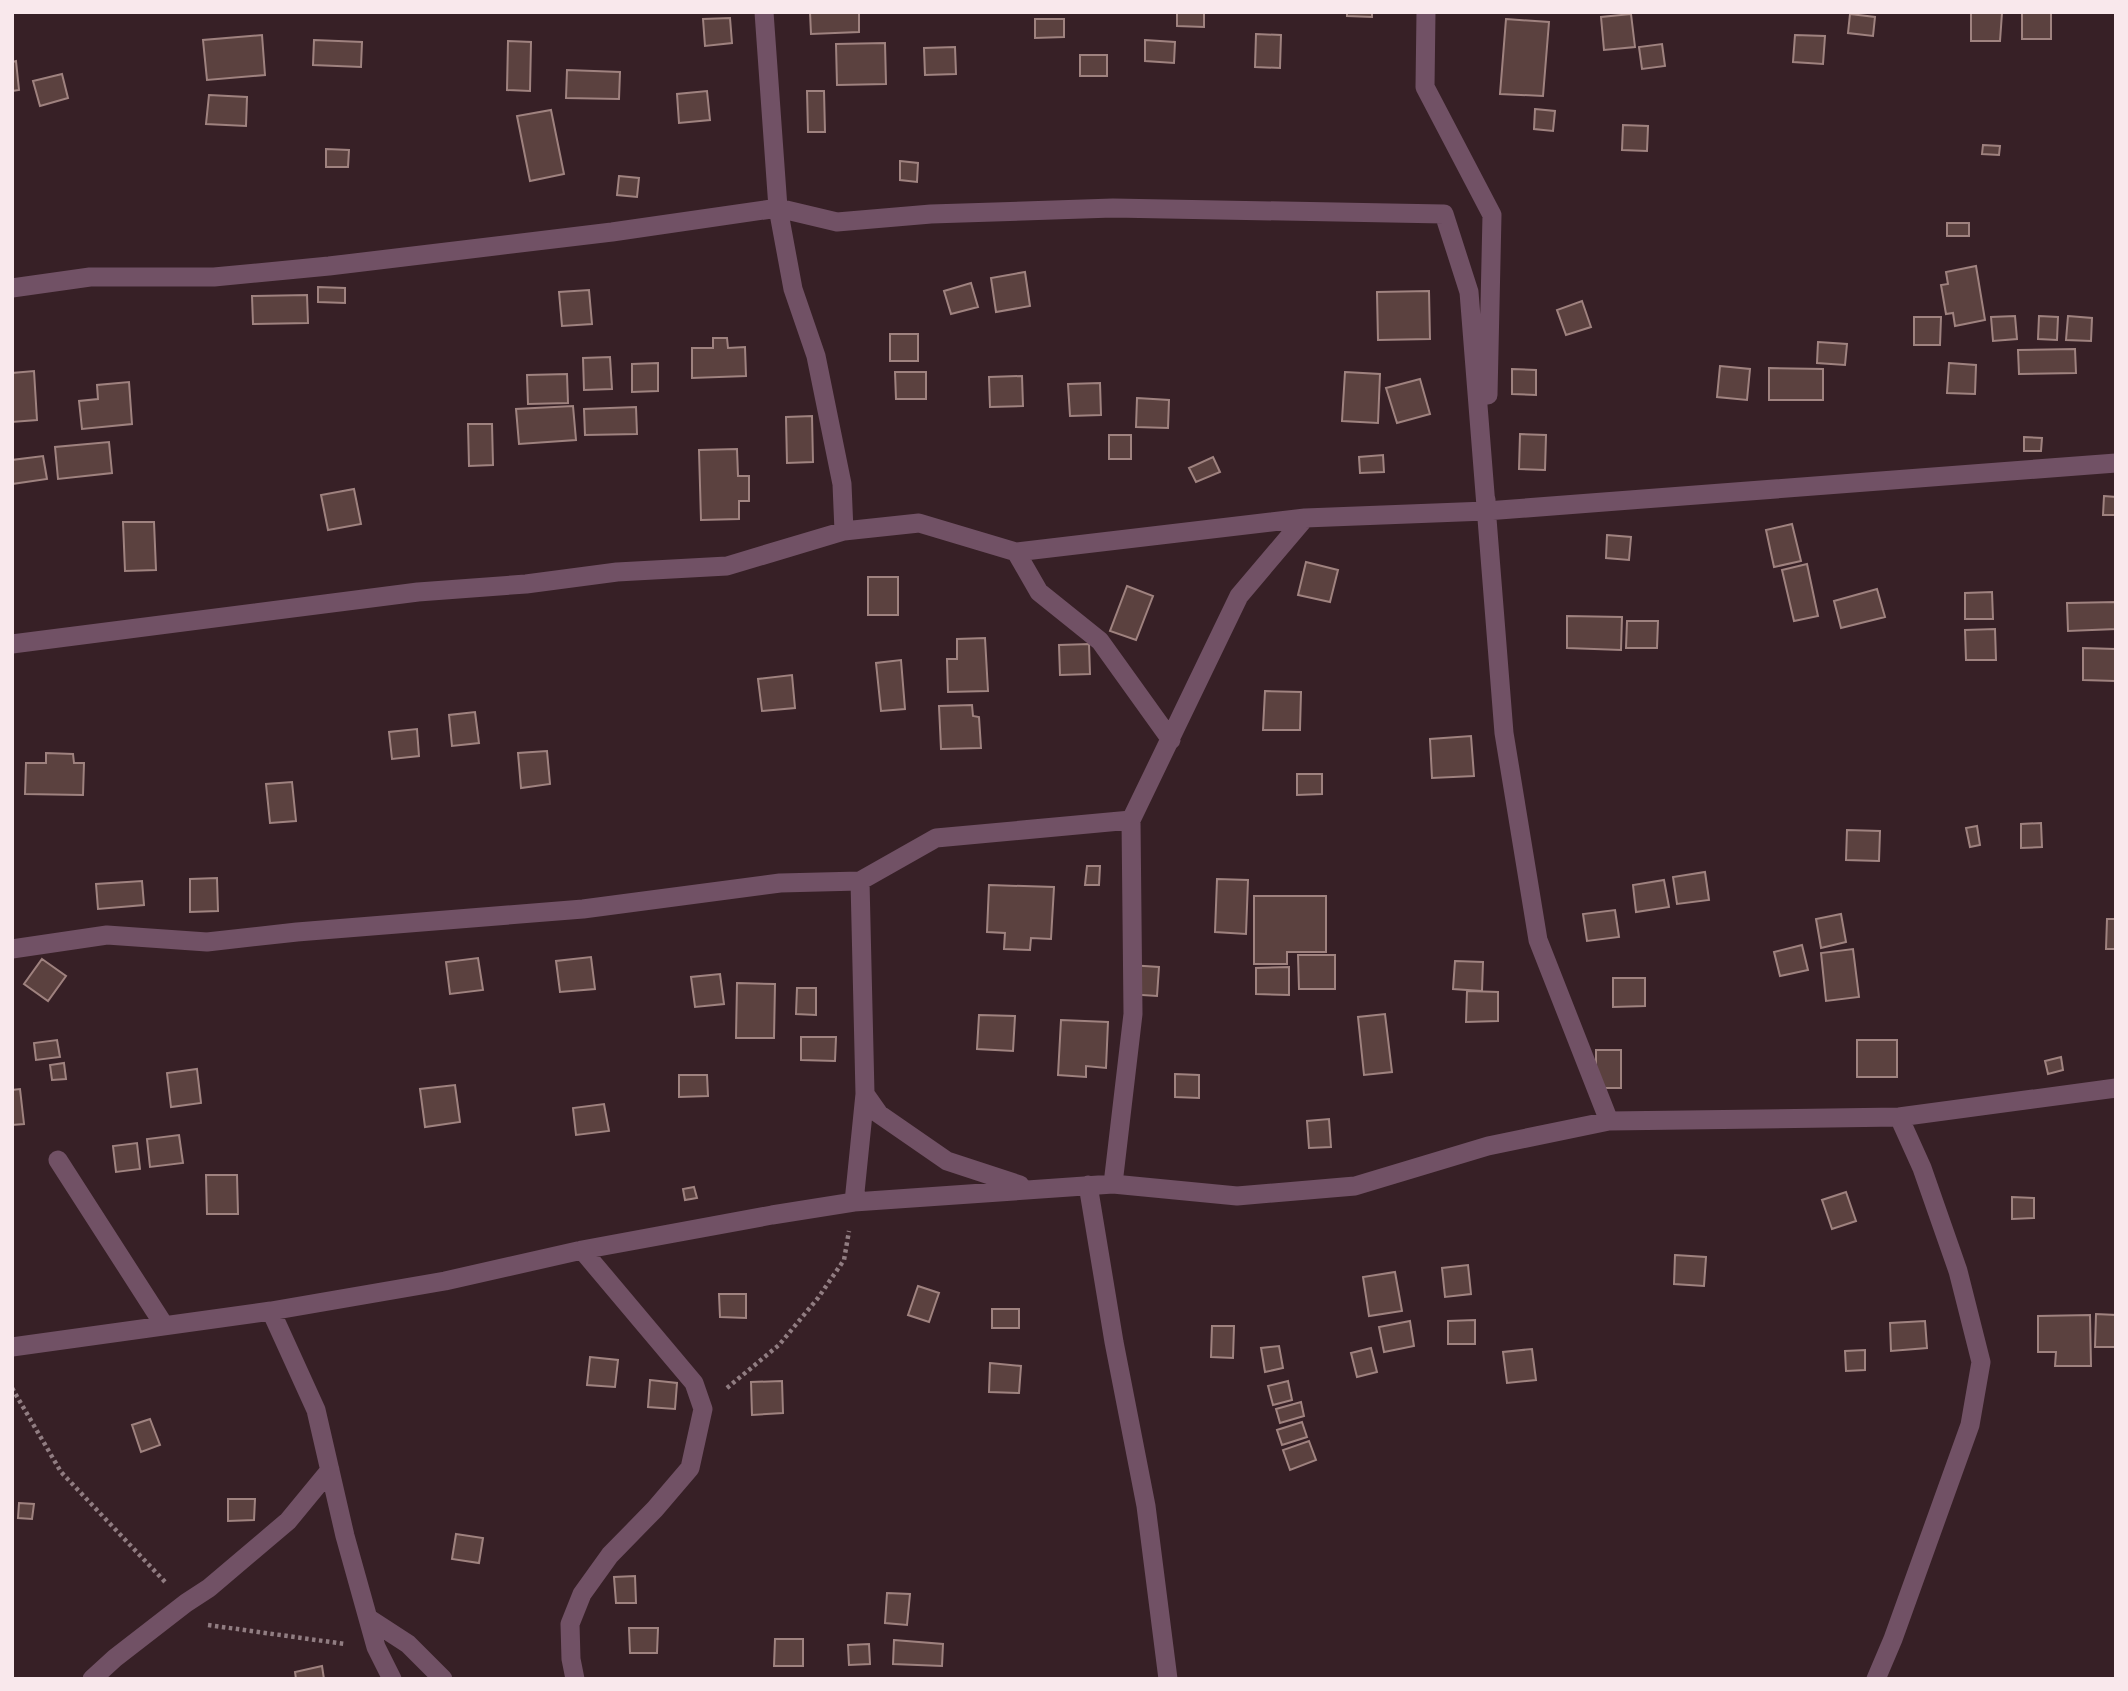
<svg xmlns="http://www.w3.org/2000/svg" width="2128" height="1691" font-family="Overpass,sans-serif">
<rect width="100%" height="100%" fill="#372026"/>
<path fill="#5b413f" stroke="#9f827f" stroke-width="2" d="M810,12h49v20l-48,2z
M1177,12h27v15l-27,-1z
M1347,12h25v5l-25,-1z
M2022,12h29v27h-29z
M1971,13h31l-2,28h-29z
M1631,14l4,33 -31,3 -3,-33z
M1850,14l25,3 -2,19 -25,-3z
M730,18l2,25 -27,3 -2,-27z
M1035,19h29v18l-29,1z
M1506,19l43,3 -6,74 -43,-2z
M1256,34l25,1 -1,33 -25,-1z
M262,35l3,40 -58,5 -4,-40z
M1795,35l30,1 -2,28 -30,-2z
M314,40l48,2 -1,25 -48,-2z
M1145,40l30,2 -1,21 -29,-2z
M508,41l23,1 -1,49 -23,-1z
M885,43l1,41 -49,1 -1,-41z
M1662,44l3,22 -23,3 -3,-22z
M955,47l1,27 -31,1 -1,-27z
M1080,55h27v21h-27z
M16,61l3,29 -7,1v-29z
M567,70l53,2 -1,27 -53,-1z
M62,74l6,24 -28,8 -7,-25z
M707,91l3,29 -31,3 -2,-29z
M807,91h17l1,41h-17z
M209,95l38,2 -1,29 -40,-2z
M1535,109l20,2 -2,20 -19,-2z
M551,110l13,64 -34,7 -13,-65z
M1623,125l25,1 -1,25 -25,-1z
M1983,145l17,1 -1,9 -17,-1z
M326,149l23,1 -1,17h-22z
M900,161l18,2 -1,19 -17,-2z
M619,176l20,2 -2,19 -20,-2z
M1947,223h22v13h-22z
M1976,266l9,54 -30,6 -2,-13 -7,1 -5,-29 7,-1 -2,-12z
M1025,272l5,34 -34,6 -5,-34z
M971,283l7,24 -27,7 -7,-23z
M318,287l27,1v15l-27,-1z
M589,290l3,34 -30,2 -3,-34z
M1429,291l1,48 -52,1 -1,-48z
M307,295l1,28 -55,1 -1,-28z
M1582,301l9,26 -25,8 -9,-25z
M2015,316l2,23 -24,2 -2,-24z
M2039,316l19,1 -1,23 -19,-1z
M2068,316l24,2 -1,23 -25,-1z
M1914,317h27l-1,28h-26z
M890,334h28v27h-28z
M713,338h14l1,10 17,-1 1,29 -54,2v-30h21z
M1818,342l29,2 -2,21 -28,-2z
M2075,349l1,24 -57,1 -1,-24z
M610,357l2,32 -28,1 -1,-32z
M658,363v28l-26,1v-28z
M1949,363l27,2 -1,29 -28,-1z
M1720,366l30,3 -3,31 -30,-3z
M1769,368l54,1v31h-54z
M1512,369l24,1v25l-24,-1z
M34,371l3,49 -25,2v-49z
M895,372h31v27h-30z
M1345,372l35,2 -2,49 -36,-2z
M567,374l1,29 -40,1 -1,-29z
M1022,376l1,30 -33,1 -1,-30z
M1420,379l10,35 -33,9 -11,-35z
M129,382l3,42 -50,5 -3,-28 19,-2 -1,-14z
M1100,383l1,32 -31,1 -2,-32z
M1137,398l32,2 -1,28 -32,-1z
M573,406l3,34 -57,4 -3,-35z
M636,407l1,27 -52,1 -1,-26z
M812,416l1,46 -26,1 -1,-46z
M468,424h24l1,41 -24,1z
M1520,434l26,1 -1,35 -26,-1z
M1109,435h22v24h-22z
M2024,437l18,1 -1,13h-17z
M109,442l3,31 -54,6 -3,-32z
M737,449l1,27h11v25h-10v18l-38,1 -2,-70z
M1383,455l1,17 -24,1 -1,-16z
M43,456l4,23 -35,5v-24z
M1213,457l7,15 -24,10 -7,-14z
M354,489l7,35 -33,6 -7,-35z
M2104,496l12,1v18h-13z
M123,522h31l2,48 -31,1z
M1792,524l9,37 -27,6 -8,-37z
M1607,535l24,2 -2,23 -23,-2z
M1306,562l32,8 -8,32 -32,-7z
M1807,564l11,52 -24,5 -12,-51z
M868,577h30v38h-30z
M1127,586l26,10 -17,44 -26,-9z
M1877,589l8,28 -44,11 -7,-27z
M1992,592l1,27h-28v-26z
M2116,602v27l-48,2 -1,-28z
M1567,616l55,1 -1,33 -54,-2z
M1627,621h31l-1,27h-31z
M1995,629l1,31h-30l-1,-30z
M985,638l3,53 -40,1 -1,-33h10v-20z
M1089,644l1,30 -30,1 -1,-30z
M2083,648l32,1v32l-32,-1z
M901,660l4,49 -24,2 -5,-48z
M792,675l3,33 -33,3 -4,-32z
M1265,691l36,1 -1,38h-37z
M972,705l1,11 6,1 2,31 -40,1 -2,-43z
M475,712l4,31 -27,3 -3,-31z
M417,729l2,27 -27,3 -3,-27z
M1471,736l3,40 -42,2 -2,-39z
M547,751l3,33 -29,4 -3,-35z
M46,753l27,1 1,9h10l-1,32 -58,-1 1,-31h20z
M1297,774h25v20l-25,1z
M292,782l4,39 -26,2 -4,-39z
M2041,823l1,24 -21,1v-24z
M1977,826l3,19 -10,2 -4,-19z
M1847,830l33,1 -1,30 -33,-1z
M1087,866h13l-1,19h-14z
M1705,872l4,28 -32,4 -4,-27z
M217,878l1,33 -28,1v-33z
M1217,879l31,1 -2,54 -31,-2z
M1664,880l5,27 -33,5 -3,-27z
M142,881l2,24 -46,4 -2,-25z
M989,885l65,2 -3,52 -20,-1 -1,12 -26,-1 1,-16 -18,-1z
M1254,896h72v56h-39v12h-33z
M1615,910l4,27 -32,4 -4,-27z
M1841,914l5,28 -25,6 -5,-29z
M2107,919h9v30h-10z
M1802,945l6,25 -28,6 -6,-24z
M1853,949l6,48 -33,4 -5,-48z
M1298,955h37v34h-36z
M591,957l4,32 -35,3 -4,-31z
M478,958l5,32 -33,4 -4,-32z
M42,959l24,17 -18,25 -24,-17z
M1455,961l28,1 -1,29 -29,-2z
M1129,965l30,2 -2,29 -30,-2z
M1289,967v28l-33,-1v-26z
M720,974l4,30 -29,3 -4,-30z
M1613,978h32v28l-32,1z
M737,983l38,1 -1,54h-38z
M797,988h19v27l-20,-1z
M1467,991l31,1v29l-32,1z
M1385,1014l7,58 -28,3 -6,-58z
M979,1015l36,1 -2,35 -36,-2z
M1061,1020l47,2 -2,46 -20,-2v11l-28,-2z
M801,1037h35l-1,24 -34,-1z
M57,1040l3,17 -24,3 -2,-17z
M1857,1040h40v37h-40z
M1596,1050h25v38h-25z
M2061,1057l2,13 -15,4 -3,-13z
M64,1063l2,16 -14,1 -2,-15z
M197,1069l4,34 -30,4 -4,-34z
M1175,1074l24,1v23l-24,-1z
M679,1075h28l1,21 -29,1z
M455,1085l5,37 -35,5 -5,-38z
M20,1089l4,35 -12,1v-35z
M604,1104l5,27 -33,4 -3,-27z
M1329,1119l2,28 -22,1 -2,-27z
M179,1135l4,28 -33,4 -3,-28z
M137,1143l3,26 -24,3 -3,-26z
M206,1175h31l1,39h-31z
M694,1187l3,11 -12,2 -2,-11z
M1846,1192l10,29 -24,8 -10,-29z
M2012,1197l22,1v20l-22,1z
M1675,1255l31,2 -2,29 -30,-2z
M1468,1265l3,29 -26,3 -3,-29z
M1395,1272l7,39 -33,5 -6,-39z
M918,1286l21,7 -10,29 -21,-7z
M719,1294h27v24l-26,-1z
M992,1309h27v19h-27z
M2096,1314l20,1v32h-21z
M2090,1315l1,51h-36l1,-14h-18v-36z
M1475,1320v24h-27v-23z
M1410,1321l4,25 -30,6 -5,-25z
M1925,1321l2,27 -36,3 -1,-28z
M1212,1326h22l-1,32 -22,-1z
M1279,1346l4,22 -18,4 -4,-24z
M1371,1348l6,24 -20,5 -6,-24z
M1532,1349l4,31 -29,3 -4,-31z
M1865,1350v20l-19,1 -1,-20z
M590,1357l28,3 -3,27 -28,-2z
M990,1363l31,3 -2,27 -30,-1z
M650,1380l27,3 -2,26 -27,-2z
M782,1381l1,32 -31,2 -1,-33z
M1288,1381l4,19 -19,5 -5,-19z
M1301,1402l3,14 -24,7 -4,-14z
M150,1419l10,26 -19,7 -9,-27z
M1302,1422l5,15 -25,8 -5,-15z
M1309,1441l7,19 -26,10 -7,-20z
M228,1499h27l-1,21 -26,1z
M19,1503l15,1 -2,15 -14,-1z
M456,1534l27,4 -4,25 -27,-4z
M635,1576l1,27h-20l-2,-26z
M887,1593l23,1 -3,31 -22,-2z
M629,1628h29l-1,25h-27z
M775,1639h28v27h-29z
M894,1640l49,4 -1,22 -49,-2z
M869,1644l1,20 -21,1 -1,-20z
M322,1666l2,13h-28l-1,-7z"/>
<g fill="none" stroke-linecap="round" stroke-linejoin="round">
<path stroke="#917d82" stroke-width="4.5" stroke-dasharray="3.5 3.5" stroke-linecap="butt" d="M12,1388l49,84 106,112
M727,1388l52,-43 39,-47 26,-38 5,-29
M208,1625l137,19"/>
<path stroke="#715165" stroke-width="19" d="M764,12l14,196 15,81 23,67 26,128 2,47
M1426,12l-1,75 67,128 -4,180
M12,288l78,-11h124l115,-11 283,-34 166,-24 59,14 94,-8 182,-6 331,6 25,78 35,441 34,207 71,181
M1486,511l630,-48
M1016,552l23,40 61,49 71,99
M12,644l406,-52 108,-8 91,-12 110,-6 117,-35 75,-8 97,29 289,-34
M12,949l95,-14 100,7 90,-10 286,-23 197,-26 80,-2
M865,1094l14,20 68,47 73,24
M58,1160l106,165
M1113,1184l20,-170 -2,-194 108,-224 66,-78 181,-7v-12
M1088,1185l26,157 32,164 22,173
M854,1202l11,-108 -5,-213 76,-43 195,-18
M271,1311l45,99 29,126 31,111 16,32
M12,1347l259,-36 174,-30 137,-31 190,-35 82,-13 259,-18 124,12 118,-10 133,-40 121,-25 290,-4 217,-29
M368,1618l40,26 35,35
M92,1679l23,-21 71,-55 23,-15 79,-67 42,-51
M575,1679l-4,-20 -1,-35 12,-30 28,-39 45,-46 35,-41 13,-59 -9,-26 -112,-133
M1876,1679l17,-40 77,-214 11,-63 -23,-91 -36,-103 -23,-51"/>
</g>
<rect width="2128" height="1691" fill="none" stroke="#f9e8ec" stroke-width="28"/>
</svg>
